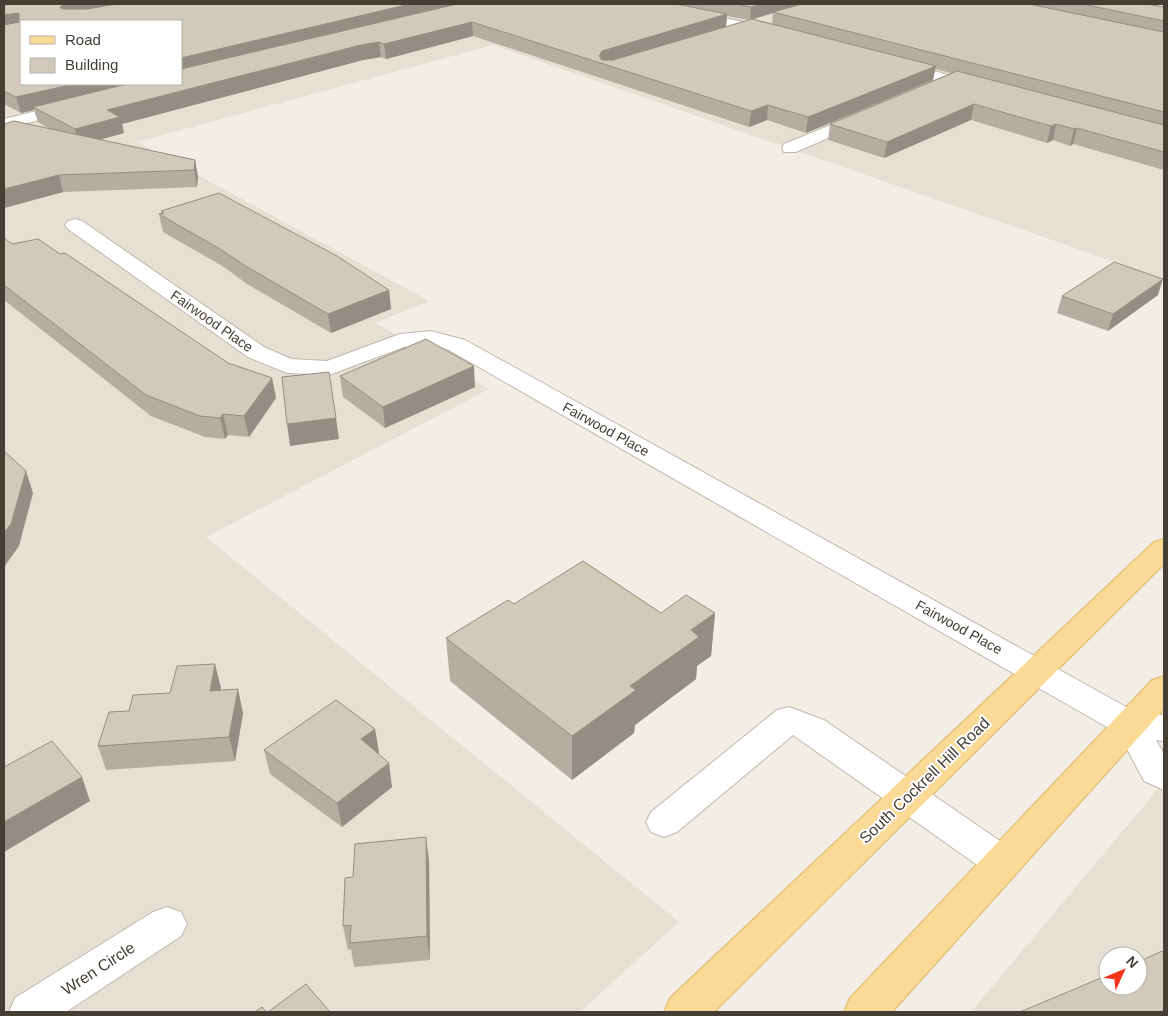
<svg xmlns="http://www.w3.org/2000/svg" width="1168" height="1016" font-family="Arial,sans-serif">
<rect width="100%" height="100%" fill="#f2eee5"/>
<path fill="#e6dfd3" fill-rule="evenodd" d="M4,4h1128l32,6v269l-671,-234 -356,97 292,159 -54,22 114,66 -283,148 473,385 -99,90h-576zM21,21h160v63h-160z
M1164,782v230h-193zM1108,956h30v30h-30z"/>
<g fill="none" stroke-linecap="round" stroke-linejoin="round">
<g stroke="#c0b8ab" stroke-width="2">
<path id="minor" d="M634,4h23l116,24 7,4 -7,4 -133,-28z
M899,62l84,22 3,3 -8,5 -84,-23 -2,-3z
M73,102l8,5 -2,3 -75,19v-10z
M863,112l8,5 -2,3 -73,32h-12l-2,-4 2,-4z
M75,219l7,2 182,126 27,12 36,2 73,-27 31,-3 34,9 672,373 27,2v26l-8,-1 8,14v36l-20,-9 -25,-47 -670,-384 -18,-5 -27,2 -75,28 -42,-2 -39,-16 -180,-128 -3,-4 3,-4z
M789,707l35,13 192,132 6,11 -6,11 -13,5 -13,-5 -197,-139 -116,97 -13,5 -13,-5 -5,-10 5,-10 126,-102z
M167,907l14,5 6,12 -6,12 -115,76h-57l6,-14 138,-86z"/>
</g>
<g stroke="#dfb666" stroke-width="2">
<path id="major" d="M1164,539v25l-450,448h-50l6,-14 484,-456z
M1164,676v33l-272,303h-48l6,-14 302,-318z"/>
</g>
<use href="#minor" fill="#fff" fill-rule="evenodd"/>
<use href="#major" fill="#fbda95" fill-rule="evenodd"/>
</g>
<path fill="#b5ada1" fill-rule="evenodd" d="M4,4h1143l17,3v163l-91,-26 -3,2 -17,-6 -6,3 -76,-23 -87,38 -56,-18 2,-16 121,-51 -16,-4 -2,11 -127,53 -39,-13 -18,7 -276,-91 -87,23 -5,-2 -18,3 -241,64 2,9 -24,7 95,20 3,17 -1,10 -134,5 -59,16 46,-79 -12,-7 -4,-12 -13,3 -17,-9zM773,13l-1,11 -19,-5zM727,16l22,4 -23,7zM181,21v63h-160z
M161,211l228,79 2,19 -60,24 -84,-49 -23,-17 -61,-35 -4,-18 2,-1z
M4,238l8,6 48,10 168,109 44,15 4,20 -27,39 -21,-2 -3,4 -20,-2 -54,-21 -147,-116z
M1158,295l-50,36 -51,-18 5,-17z
M340,376l135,11 -90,41 -42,-31z
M514,604l147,9h54l-4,43 -14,10 -1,13 -61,46 -1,8 -62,47 -122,-99 -4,-43z
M221,688l-1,2 23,23 -8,48 -129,9 -8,-24 31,-35 41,-18z
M375,729l4,24 -1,1 14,33 -50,40 -72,-53 -6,-24z
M429,861l1,99 -76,7 -3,-18 -3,1 -5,-24 10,-49z"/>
<path fill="#948d83" d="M65,4h65l-67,17 -3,-14z
M410,4h56l-285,69v-15z
M761,4h45l-33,8v1l-23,7 1,-13z
M19,13l2,10 -17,7v-15z
M727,14l-1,13 -122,37 -5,-8 3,-5z
M472,22l1,14 -87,23 -2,-15z
M379,42l2,15 -18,3 -241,64 2,9 -45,12 -4,-16 32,-19 254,-65z
M936,66l-3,14 -127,53 2,-16z
M74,84h67l-108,23 1,3 -13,3 -5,-16z
M974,104l-3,16 -87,38 3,-16z
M768,105l-1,15 -18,7 2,-16z
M1056,124l-3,16 -6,3 4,-17z
M1077,128l-4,16 -3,2 4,-17z
M195,160l3,17 -1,10 -3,-17z
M59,175l4,17 -59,16v-19z
M1163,279l-5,16 -50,36 5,-17z
M389,290l2,19 -60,24 -3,-19z
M474,366l1,21 -90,41 -2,-21z
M272,378l4,20 -27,39 -5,-21z
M223,414l5,21 -3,4 -5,-21z
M336,418l3,21 -49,7 -3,-22z
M26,471l7,22 -14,53 -15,21v-34z
M715,613l-4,43 -14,10 -1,13 -61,46 -1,8 -62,47v-44l58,-50 61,-56z
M215,664l6,24 -5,26 -6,-23z
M238,689l5,24 -8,48 -6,-24z
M375,729l4,24 -14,10 -4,-24z
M389,763l3,24 -50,40 -5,-24z
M82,777l8,24 -86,51v-30z
M426,837l3,24 1,99 -3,-24z"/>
<path fill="#d3c9bb" stroke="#948d83" d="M4,4h61l-5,3 2,2h25l30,-5h293l-229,54v-37h-160v63h53l-58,13 -12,-6v-66l15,-3v-9l-15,2z
M457,4h219l51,10 -125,37 -3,5 3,4h11l139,-41 184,47 -128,51 -40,-12 -17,6 -279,-89 -88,22 -5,-2 -18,3 -254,65 13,7 -45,12 -42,-22 94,-23h54v-15z
M736,4h25l-10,3z
M802,4h227l135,28v80l-391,-100z
M1082,4h65l17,3v14z
M957,71l207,54v27l-87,-24 -3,1 -18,-5 -5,2 -77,-22 -87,38 -57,-18z
M14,121l181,39 -1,10 -135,5 -55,14v-65z
M219,193l118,63 52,34 -61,24 -84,-49 -24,-16 -61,-35 5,-1 -3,-2z
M4,238l8,6 26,-5 22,15 5,-1 163,110 44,15 -28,38 -21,-2 -3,4 -20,-2 -54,-21 -142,-110z
M1114,262l49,17 -50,35 -51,-18z
M426,339l48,27 -91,41 -43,-31z
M329,372l7,46 -49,6 -5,-47z
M4,451l22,20 -15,53 -7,9z
M583,561l78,52 25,-18 29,18 -24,17 8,7 -69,49 6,4 -64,46 -126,-98 62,-38 6,4z
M215,664l-5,27 28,-2 -9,48 -131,9 11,-34 20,-1 4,-16 37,-2 7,-27z
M336,700l39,29 -14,10 28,24 -52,40 -73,-53z
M52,741l30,36 -78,45v-55z
M426,837l1,99 -77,7 1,-18 -8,1 2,-48 8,-1 2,-33z
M1162,951l2,3v58h-144l88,-37v11h30v-24z
M306,984l24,28h-62z
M262,1007l4,5h-11z"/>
<g text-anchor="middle" stroke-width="4" stroke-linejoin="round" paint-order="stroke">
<g font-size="14" fill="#443e35" stroke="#fff">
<text transform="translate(212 321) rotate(35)" y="5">Fairwood Place</text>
<text transform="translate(606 429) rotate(29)" y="5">Fairwood Place</text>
<text transform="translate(959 627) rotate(29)" y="5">Fairwood Place</text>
</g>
<g font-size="16" fill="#443e35" stroke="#fff">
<text transform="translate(924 780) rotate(-44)" y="6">South Cockrell Hill Road</text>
<text transform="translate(98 968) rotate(-33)" y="6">Wren Circle</text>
</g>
</g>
<rect width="1168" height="1016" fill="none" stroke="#443e35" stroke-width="10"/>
<rect x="20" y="20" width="162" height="65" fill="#ffffff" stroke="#b4b2ae"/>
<rect x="30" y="36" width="25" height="8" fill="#fbda95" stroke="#b4b2ae"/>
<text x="65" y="45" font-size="15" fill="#443e35">Road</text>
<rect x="30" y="58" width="25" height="15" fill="#d3c9bb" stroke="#b4b2ae"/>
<text x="65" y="70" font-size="15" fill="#443e35">Building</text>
<g transform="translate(1123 971) rotate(46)"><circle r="24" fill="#ffffff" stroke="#b4b2ae"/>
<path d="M0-4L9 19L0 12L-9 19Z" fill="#f3331b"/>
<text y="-8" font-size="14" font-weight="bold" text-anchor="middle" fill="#443e35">N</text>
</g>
</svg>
